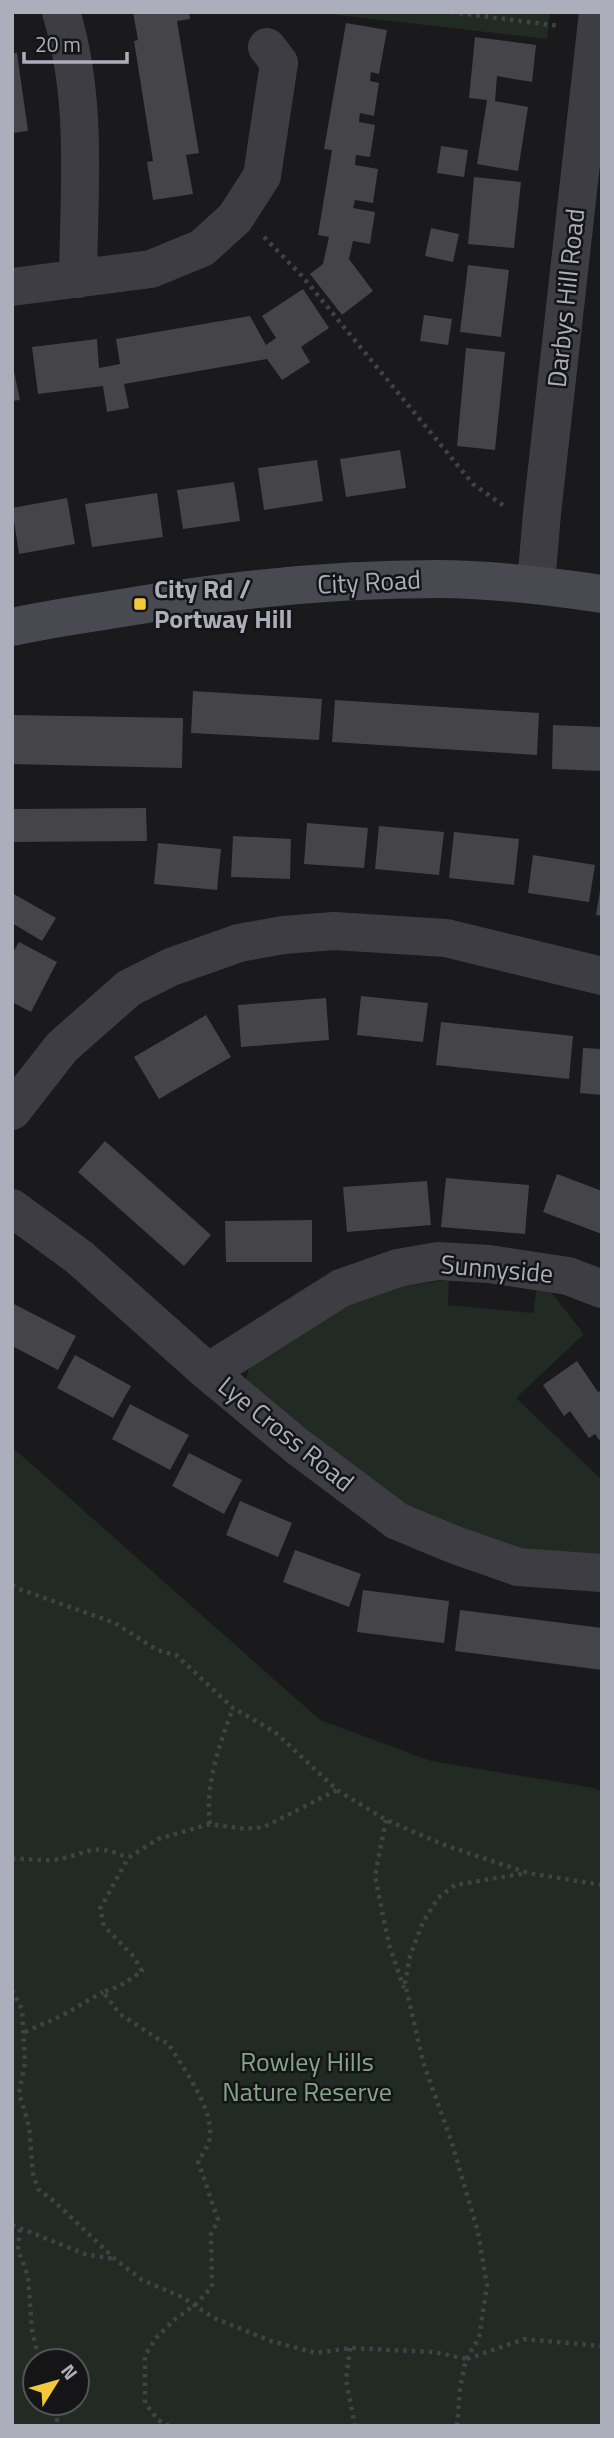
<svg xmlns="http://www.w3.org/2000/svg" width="614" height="2438" font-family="'Titillium Web',sans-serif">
<rect width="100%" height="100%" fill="#1a1a1c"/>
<path fill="#212a23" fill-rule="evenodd" d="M312,12h238l-3,27z
M449,1280l-1,25 85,8 4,-27 10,1 37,47 -68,64 86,82v82l-110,-17 -79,-29 -167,-136 4,-20 71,-45 58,-25z
M12,1447l308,273 111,41 164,27 7,4v634h-590zM77,2361v42h-42v-42z"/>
<path fill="#444449" d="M133,12h56l1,7 -13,2 22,132 -13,2 7,39 -40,6 -6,-38 6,-1 -19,-120 4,-1z
M346,23l41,7 -8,44 -8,-2 -1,9 9,2 -5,33 -14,-3 -1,9 16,3 -5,32 -14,-2 -1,10 23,4 -5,34 -18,-3 -2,8 22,4 -5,32 -17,-3 -4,18 24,32 -31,24 -32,-41 13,-10 6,-27 -11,-2 14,-85 -8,-1z
M475,37l61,8 -4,37 -35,-6 -2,25 33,6 -10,64 -41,-7 10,-64 -18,-2z
M12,53h5l11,78 -16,2z
M441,146l27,4 -4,27 -27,-4z
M474,177l47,5 -7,66 -46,-4z
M431,228l28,6 -6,28 -28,-6z
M468,265l41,5 -8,67 -41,-5z
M303,289l26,39 -28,19 9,15 -28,18 -15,-21 -143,25 5,24 -22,4 -4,-26 -65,8 -6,-47 65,-8 2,29 21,-4 -4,-25 134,-23 16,29 10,-7 -14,-22z
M424,315l28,4 -4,26 -28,-4z
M466,348l39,4 -10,98 -38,-4z
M12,362l8,38 -8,1z
M400,450l6,38 -60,9 -6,-38z
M317,460l6,41 -59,9 -6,-42z
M234,482l6,39 -57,8 -6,-39z
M157,493l6,44 -71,10 -7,-43z
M67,498l8,46 -56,10 -7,-46z
M193,691l129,8 -3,41 -128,-7z
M335,700l204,13 -2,42 -205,-13z
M12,715l171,3 -1,50 -170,-4z
M553,725l49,2v44l-50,-2z
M146,808l1,33 -135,1v-33z
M307,823l61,5 -4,40 -60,-4z
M379,826l65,6 -5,43 -64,-6z
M454,832l65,7 -5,46 -65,-7z
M233,836l58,3 -1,40 -59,-2z
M158,843l63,6 -4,41 -63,-6z
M533,855l62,10 -6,37 -61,-9z
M600,891h2v25l-6,-1z
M12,893l44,25 -14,23 -30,-18z
M19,942l38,20 -26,50 -19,-10v-48z
M361,996l67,7 -5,39 -66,-7z
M326,998l3,42 -88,7 -3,-42z
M206,1015l25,42 -72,42 -25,-42z
M441,1022l132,14 -4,43 -133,-14z
M583,1048l19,1v46l-22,-2z
M105,1141l106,94 -27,31 -106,-94z
M557,1174l45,17v43l-59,-22z
M446,1178l83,7 -4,49 -84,-7z
M427,1181l4,44 -84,7 -4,-45z
M312,1220v42h-86l-1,-41z
M12,1303l64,33 -18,34 -46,-24z
M75,1355l56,31 -18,32 -56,-30z
M577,1361l21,31 4,-2v54l-7,-10 -6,4 -19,-27 -6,5 -21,-31z
M130,1404l59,31 -19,35 -58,-31z
M189,1453l53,27 -18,34 -52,-28z
M240,1501l52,22 -14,34 -52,-22z
M295,1550l66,24 -12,33 -66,-25z
M363,1590l86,11 -5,42 -87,-11z
M460,1610l142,18v42l-147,-19z"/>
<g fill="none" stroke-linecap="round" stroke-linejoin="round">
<path stroke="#414248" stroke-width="4.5" stroke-dasharray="3.5 5" stroke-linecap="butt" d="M451,12l109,14
M298,13v-1
M264,237l38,39 171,208 34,24
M12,1585l7,4 96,34 42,27 19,5 57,53 42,24 62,58 49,30 61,26 81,27 74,12
M386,1820l-11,56 14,69 15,43
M210,1824c-5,-40 9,-78 23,-116
M12,1859c13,-1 27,2 40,1 36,-4 38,-20 76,-2
M12,1990l10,19 3,54 -6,30 10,33 4,48 5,15 16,12 61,58 27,21 40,17 32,21 57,23 45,12 34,-5 84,4 32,7 -6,29 -3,38
M25,2032l36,-16 42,-24
M12,2225l73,29 29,5
M20,2229l-2,21 10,26 4,54 7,31
M350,2348l-4,32 9,46
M466,2359l13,-21 8,-53 -9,-53 -27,-92 -28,-78 -18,-79 5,-27 13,-34 15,-24 17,-13 72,-12
M467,2359l57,-20 78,7
M49,2403l11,23
M169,2426l-11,-6 -13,-17v-48l12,-18 17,-17 21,-15 17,-18 -1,-53 7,-14 -20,-59c4,-6 9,-13 11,-20 8,-29 -27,-74 -41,-98l-7,-2 -41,-27 -17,-22 17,-6 22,-15 -8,-14 -30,-31 -4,-17 28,-51 30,-19 52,-15 35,5 19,-2 73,-37"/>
<path stroke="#3d3d43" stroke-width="38" d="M61,12c27,87 18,177 17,267
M12,287l139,-18 51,-21 33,-30 27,-42 17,-113 -12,-16
M536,584l6,-71 56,-501
M12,1111l50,-64 67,-59 42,-21 68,-24 44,-8 51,-4 112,7 156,38
M12,1208l67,49 129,115 89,74 100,75 58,24 63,22 84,6
M208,1372l133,-84 57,-20 40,-7 51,3 79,12 34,13"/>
<path stroke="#494a51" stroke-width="38" d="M12,627c36,-8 73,-13 110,-19 104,-18 210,-29 316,-29 55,0 110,7 164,15"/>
</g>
<rect fill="#f3c83a" stroke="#151517" stroke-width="2.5" x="133" y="597" width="14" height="14" rx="3.5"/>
<g text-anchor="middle" stroke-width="5" stroke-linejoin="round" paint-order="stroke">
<g font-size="26" fill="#acafbb" stroke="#151517">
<text transform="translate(566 298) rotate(-84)" y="9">Darbys Hill Road</text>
<text transform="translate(369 582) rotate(-3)" y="9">City Road</text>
<text transform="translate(497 1269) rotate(5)" y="9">Sunnyside</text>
<text transform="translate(286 1434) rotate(39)" y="9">Lye Cross Road</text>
</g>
<g font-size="26" font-weight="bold" fill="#acafbb" stroke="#151517" text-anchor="start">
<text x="154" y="598">City Rd /<tspan x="154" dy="30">Portway Hill</tspan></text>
</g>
<g font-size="26" fill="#83a689" stroke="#151517">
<text x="307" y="2071">Rowley Hills<tspan x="307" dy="30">Nature Reserve</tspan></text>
</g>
</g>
<rect width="614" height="2438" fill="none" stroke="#acafbb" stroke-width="28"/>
<g transform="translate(56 2382) rotate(53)"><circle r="33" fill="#151517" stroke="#515359" stroke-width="2"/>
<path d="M0-5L12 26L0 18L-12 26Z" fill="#f3c83a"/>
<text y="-10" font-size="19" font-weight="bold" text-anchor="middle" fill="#acafbb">N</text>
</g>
<path d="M24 52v10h103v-10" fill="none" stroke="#acafbb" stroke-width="3.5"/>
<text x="35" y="52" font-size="21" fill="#acafbb" stroke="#151517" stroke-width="5" paint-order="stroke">20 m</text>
</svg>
